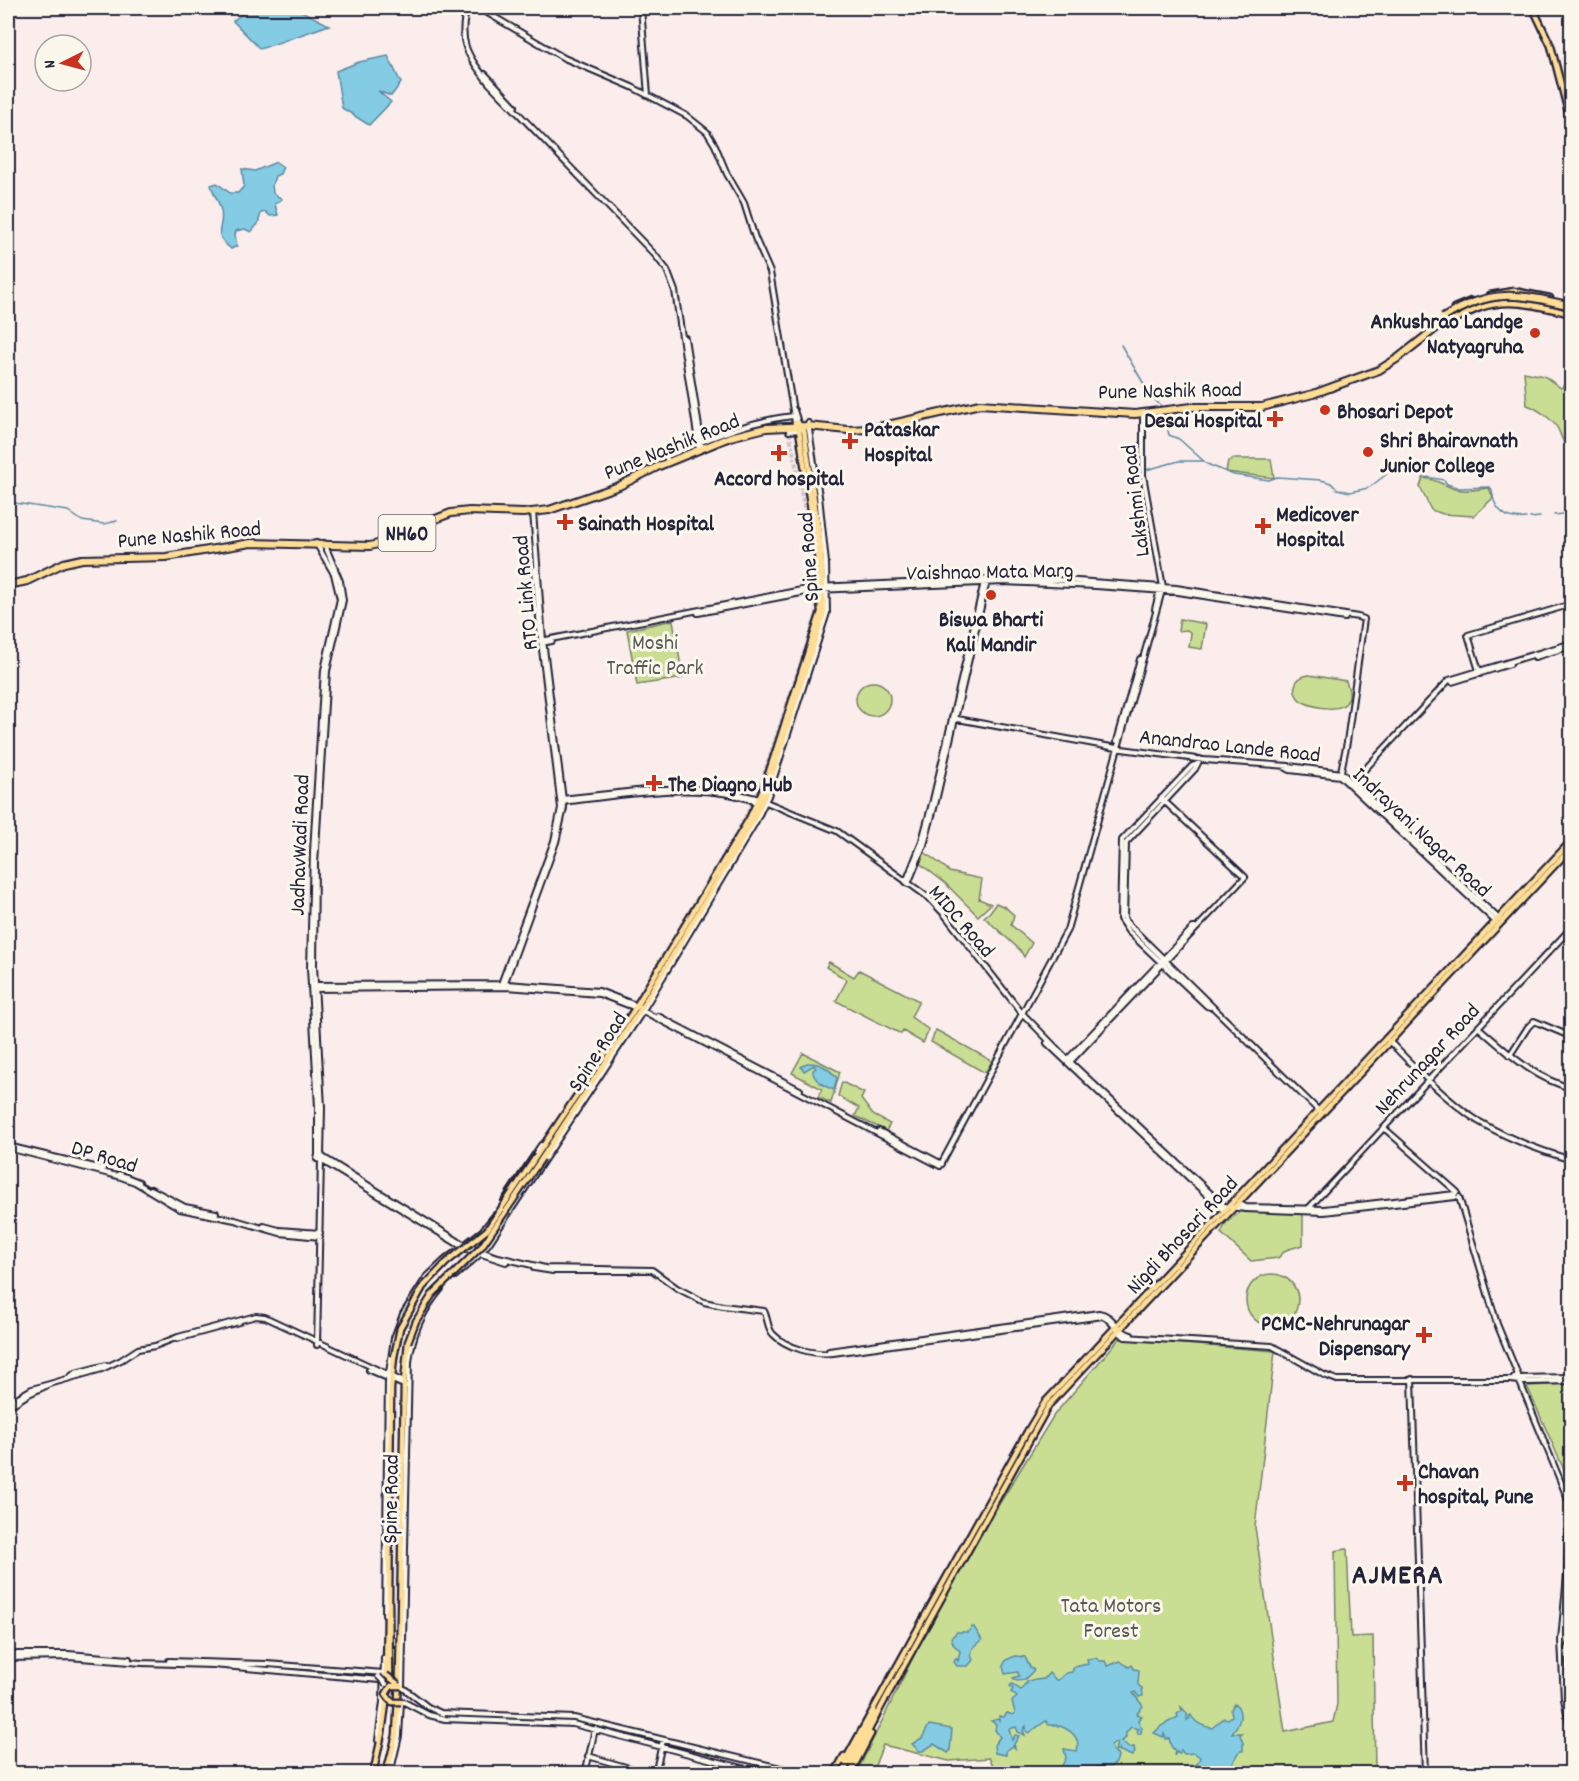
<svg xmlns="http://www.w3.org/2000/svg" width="1579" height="1781" font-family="Dekko,sans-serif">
<rect width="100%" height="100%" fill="#faedeb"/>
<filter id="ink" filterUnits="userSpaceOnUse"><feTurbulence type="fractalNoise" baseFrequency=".0167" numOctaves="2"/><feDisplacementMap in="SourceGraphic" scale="12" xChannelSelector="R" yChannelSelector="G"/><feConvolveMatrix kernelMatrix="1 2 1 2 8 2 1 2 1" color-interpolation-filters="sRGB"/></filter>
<g filter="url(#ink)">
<path fill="#cade93" stroke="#768067" stroke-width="1.5" d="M1524,372l20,4 17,12 10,-10v72c-8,-6 -9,-12 -13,-21 -5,-9 -21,-21 -31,-24z
M1232,459h39l3,19 -48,-6 2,-11h3z
M1423,478c13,1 20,7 32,11 11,3 23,0 34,-1l4,10 -19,18 -31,-2 -12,-4 -11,-23z
M1180,619l26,5 -4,25 -13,-2 2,-14 -4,-3 -9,1z
M673,620l10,58 -46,7 -10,-55z
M1309,675l37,6c1,4 4,9 3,14 -2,21 -36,12 -48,6 -11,-10 -7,-24 8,-26z
M856 699a17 17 0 1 1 34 0a17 17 0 1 1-34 0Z
M923,851l24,18 2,3 33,7 -3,20 12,5 -13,12 -33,-33 -27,-21z
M996,903l9,4 9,8 -3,10 21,18 -8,14 -4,-7 -36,-33 6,-5z
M829,962l25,15 5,-7 60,31 -8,16 18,13 -6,13 -20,-12 -2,3 -65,-33 11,-21 -21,-13z
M936,1030l56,31 -7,12 -54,-31z
M803,1053l37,19 -9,31 -13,-6 4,-8 -30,-16z
M842,1082l22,11 -3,6 12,16 17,9 -4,7 -31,-15 4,-8 -21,-12z
M1241,1211l62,3v31l-17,5 -8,8 -27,3 -30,-28 5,-10z
M1246 1300a26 26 0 1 1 52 0a26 26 0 1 1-52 0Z
M1119,1339l156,12 -20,176 30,205 48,-10 4,-18 -2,-153 12,-2 4,88 22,-1 2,137h-370l-9,-3 -7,-12 -40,3 -66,-16 -11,28 -16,1 70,-143 50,-89 78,-127z
M1571,1384h1l-1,102 -44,-100z"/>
<path fill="#83cce3" stroke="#5c88a0" stroke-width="1.5" d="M249,8h47l33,17 -69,24 -27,-28z
M388,56l13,27 -10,13 -13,-5 13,11 -22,23 -27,-17 -6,-37 23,-9z
M276,162l7,5 -3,7 -5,2 -3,9 1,8 9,6 -7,5 3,11 -8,1 -4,-4 -5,1 -3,11 -7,8 -6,-3 -9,2 -1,4 2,11 -6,3c-21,-18 -6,-19 -10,-38 -2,-10 -7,-16 -10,-26l6,-2 13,10h8l6,-7 -2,-17 13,2z
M807,1063c14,-1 22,6 30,15l-3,12c-9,-3 -22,-10 -21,-20l3,-2 -2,-3 -10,6 -3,-4z
M972,1627h2l8,13 -9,8 -2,7 2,5 -5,6h-11l-3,-4 2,-4 2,3 2,-10 -6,-6 -3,-7 6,-6h11z
M1015,1656l10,1 5,10 4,3 -10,10 -7,1 -4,-3 6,-2 -1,-4 -13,2 -2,-8 3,-6z
M1096,1658l4,3h5l3,5 12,-5 9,6 3,-2 2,4 5,1 -1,15 4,3 1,8 -4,1 -4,-5 -2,1 10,13 -6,8 5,2 -4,4 4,8 -1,5 -3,1 -1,-3 2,-2 -8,-2 -5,6v5l-5,3 8,7 5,-1 1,5 -3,4 -12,-5 -1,-3 -1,3 -3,-1 2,-7h-2l-4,3 1,4 6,6 -2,7 -6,4 -13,-1 -5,7h-8l-8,-5 -5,5 -5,-3v3h-5l-1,-4 6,-11 -2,-9 13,2c5,-16 -13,-27 -28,-26l-3,-4 -17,12 -3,-2v-5l-3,4 2,5 -7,-3 -2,-5 -7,2 3,11 3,-5 4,1 -5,8 1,4 -2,-2 -7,5v4l-11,-2 -1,-8 6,-8 -5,-7 1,-6 -5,-3 7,-2 2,3 -1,-6 5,1 3,-4 6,2 2,-2 -3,-12 5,-4 -6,-5 2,-3 -3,-3 2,-2 9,6 4,-6h2v-3l17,-2 5,-6 7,7h2l8,-7 6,-1 2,-5 14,-3 -1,-5z
M1234,1704l3,1c6,11 3,18 -5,28h10l-2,2 3,8v8h-3l-13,22h-14l-7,-6c-4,0 -7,3 -12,-1l4,-3 2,-6 -6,-4 -10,1 -3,-4 -2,4 -2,-3 -3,5 1,-5 -4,-5 -2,-8 -3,1 -2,-5 -1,3 -9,-4 7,-7 17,-9 -1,-3 5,-3 -1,-4 6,6v7l3,-2 -1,-2 2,-1c5,9 12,11 21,13l12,-10 4,1 4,-3 -1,-6z
M929,1725l23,4 -2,22 -2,2 -14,-9 -11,7h-4l-7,-7 10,-6z"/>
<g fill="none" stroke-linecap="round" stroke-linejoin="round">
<path stroke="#5c88a0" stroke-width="1.5" d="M1121,345l30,51 12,12
M1164,413l5,22 10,4 28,25 27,11 35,5 8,-3 44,3 10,3 6,6 13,3 18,-4
M1146,470l33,-9h24
M1418,472l8,5 18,3 3,4 12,4 31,-1c4,5 2,9 4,14 6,14 18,19 32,17
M1370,487l27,-21 18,5
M8,502l60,9 14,10 22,3 13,-3
M1554,515l18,-2
M1530,518l10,-1"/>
<path stroke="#cfc4c8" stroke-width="4" stroke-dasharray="4 2" stroke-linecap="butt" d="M622,1024l116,-193 20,-39 59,-178 -4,-62 -24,-121"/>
<path stroke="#cfc4c8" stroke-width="4.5" stroke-dasharray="4.5 2" stroke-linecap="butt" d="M838,1774l6,-12
M846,1774l5,-10"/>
<g stroke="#22223b" stroke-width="8">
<path id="secondary" d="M467,8c-10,34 1,48 22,75l166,172 12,15 8,21 24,157
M479,8l85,50 68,29 55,29 20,16 8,13 12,29 17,29 11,35 15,34 25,151
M641,8l7,87
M485,74l30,32
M1565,100l7,1
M685,338l17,108
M794,410l4,13
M1143,413v62l20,112
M789,431l11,-1
M667,460v-4c41,-17 81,-35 126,-40
M316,543l18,31 6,25 -16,71 -11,181 -3,117 8,139v48
M324,543l16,38 3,19 -16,71 -12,193 -1,102 8,141 -1,49 140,87 33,13 51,12 107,2 25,18 27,14 19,4 41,5c4,7 3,17 9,23 13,14 41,21 60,19l270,-37c9,4 13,15 22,21l147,9 52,29 13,5h173l20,2 42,-1
M1155,609l5,-19
M698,613l119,-23 187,-8 92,4 82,6 167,26
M541,641l276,-54 176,-8 70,1 113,8 182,29 6,2 -17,123 -7,34
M541,643l11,-2
M1535,657l37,-11
M1480,674l-12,-39 104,-31
M1452,682l58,-18
M952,718l170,31 82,11 85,6 53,7 157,146
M1117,741l23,-82
M1200,759l-5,10 -69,74 -2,74 2,5 196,192
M1197,764l-5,2 -70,74 -2,79 8,12 79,75 3,1
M1285,767l5,3 50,6 156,146
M1351,784l98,-104 123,-37
M561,799l94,-10h63l38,9 81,33 92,67 16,17 76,97 47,48 156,146 21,3 79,3 131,-15
M561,802c60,-6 142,-23 198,1
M906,882l15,-38 12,-44 51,-218
M908,884l16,-39 12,-44 51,-220
M501,984l53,-143 7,-33 -20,-167 -6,-72
M311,985l196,-1 92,7 39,15
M504,985l52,-143 8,-34 -21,-168 -10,-128
M312,989l195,-2 92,7 37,14
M643,1011l297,155 127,-236 96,-343
M658,1016l142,74
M1478,1027c29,25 56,52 94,61
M1567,1035l5,-13
M1389,1041c25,26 59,61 89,80 27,16 63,30 94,39
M1047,1043l177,168
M1510,1055l18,-28 6,-6 38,16
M1067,1060l126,-132h2
M1069,1063l176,-186 -84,-79
M1384,1128l73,64
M879,1131l63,33
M8,1146l95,23
M8,1148l113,29 14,5 45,27 55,11 45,13 40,4
M318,1155l4,1 -1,4 -4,-1z
M119,1174l20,8
M151,1189l34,18 31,6
M1459,1197l38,127 21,51
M504,1201l37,-56
M1238,1203l8,4 78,2 131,-15
M1306,1211l266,-284
M264,1226l15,4 41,3
M534,1268l19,3h78
M455,1276l25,-22 9,-11 150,-226 116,-194 13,-27 59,-183 -1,-50 -7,-67 -11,-73
M441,1289c-18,21 -29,46 -32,73l-7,325 26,20 13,6 133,5 231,56
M177,1339l62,-17
M317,1345l4,-185 145,89 40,13
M829,1351l270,-38c15,2 18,19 32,22
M369,1370l37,16
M1517,1375l52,127 -2,73 -6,65 3,59 8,38
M70,1377l5,-4 31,-8
M1514,1378l58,-1
M1412,1379l13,395
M8,1403l24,-14 70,-20 19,-9 17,-11 17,-3 23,-9 78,-21 9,1 139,65
M8,1407l19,-12 21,-10
M385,1615l3,-235 6,-42 9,-24 23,-36 19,-18 37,-29 13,-16
M1562,1645l2,-4 5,-47 1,-28
M8,1654h60l61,5
M8,1658l61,-1 73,6 71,2 167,15
M169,1661l98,3 117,9
M378,1740l5,-38 1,-44
M588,1756l62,18
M763,1770l13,4
M390,1774l9,-38 2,-34h3l25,13 16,4 128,5 193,50
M585,1774l10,-45
M655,1774l8,-34"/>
</g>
<g stroke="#22223b" stroke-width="9">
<path id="primary" d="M1533,8l18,38 21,81
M1490,295l24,-4 36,7
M1454,308l17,-7
M1442,326c13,-6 25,-13 38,-18 31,-11 61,-1 92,6
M537,1155l95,-142 117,-194 15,-32 57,-175 -4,-61 -18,-121 -4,-7
M542,1158l98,-148 113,-189 15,-33 56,-176 -3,-63 -17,-119 -6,-7
M386,1678l1,-67
M844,1762l183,-330 18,-30 527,-562
M851,1764l35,-66 163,-293 523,-558
M373,1774l9,-41 8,-58 -1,-74 2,-212 3,-32
M386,1774l10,-39 3,-56 5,-297 4,-40
M834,1774l10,-18
M842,1774l34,-61
M850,1774l21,-40"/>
</g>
<g stroke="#22223b" stroke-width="10">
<path id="highway" d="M8,585l19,-4 37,-18 18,-4 84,-2 85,-14 119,3 23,-6 40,-20 18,-7 18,-2 54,2 26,-3 70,-24 40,-20 71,-29 36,-9 42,-2 40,4 22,-1 110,-25 155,10 57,-7h70l51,-13 66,-24 19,-12 47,-37"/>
</g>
<use href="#secondary" stroke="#fbf7ec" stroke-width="4"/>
<use href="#primary" stroke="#ffdd96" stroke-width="4.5"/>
<use href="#highway" stroke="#ffdd96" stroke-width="6"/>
<g stroke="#22223b" stroke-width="8" stroke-linecap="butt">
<path id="secondary-bridge" d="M378,1676l8,8"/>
</g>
<g stroke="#22223b" stroke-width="9" stroke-linecap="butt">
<path id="primary-bridge" d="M408,1342l8,-21 16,-26 50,-49 60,-88
M394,1357l6,-29 23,-41 24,-25 40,-32 50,-75
M386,1675l12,9
M401,1686h-10l-5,8 6,8h9"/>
</g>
<g stroke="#22223b" stroke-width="10" stroke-linecap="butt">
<path id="highway-bridge" d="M1443,318c48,-31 76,-24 129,-12"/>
</g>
<use href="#secondary-bridge" stroke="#fbf7ec" stroke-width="4"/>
<use href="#primary-bridge" stroke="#ffdd96" stroke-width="4.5"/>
<use href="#highway-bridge" stroke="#ffdd96" stroke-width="6"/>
</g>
</g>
<g fill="#c8321e" stroke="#fbf7ec" stroke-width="2">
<circle cx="1535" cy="333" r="6"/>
<circle cx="1325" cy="410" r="6"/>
<path d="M1272 410h6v6h6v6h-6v6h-6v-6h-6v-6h6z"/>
<path d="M847 432h6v6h6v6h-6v6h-6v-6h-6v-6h6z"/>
<circle cx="1368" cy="452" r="6"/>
<path d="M776 444h6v6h6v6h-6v6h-6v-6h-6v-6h6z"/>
<path d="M562 513h6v6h6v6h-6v6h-6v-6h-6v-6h6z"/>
<path d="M1260 517h6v6h6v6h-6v6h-6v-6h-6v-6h6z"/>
<circle cx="991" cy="595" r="6"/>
<path d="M651 774h6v6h6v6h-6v6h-6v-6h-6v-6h6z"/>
<path d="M1421 1326h6v6h6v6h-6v6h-6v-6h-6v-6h6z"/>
<path d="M1402 1474h6v6h6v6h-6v6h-6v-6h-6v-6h6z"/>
</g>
<g text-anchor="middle" stroke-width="6" stroke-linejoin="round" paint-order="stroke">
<rect fill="#fbf7ec" stroke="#636270" stroke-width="1.5" x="378.5" y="515" width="57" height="36" rx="4.5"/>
<g font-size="21" font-weight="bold" fill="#22223b">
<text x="407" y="540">NH60</text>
</g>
<g font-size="22" font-weight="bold" fill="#22223b" stroke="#fbf7ec" text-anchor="start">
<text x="1523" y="328" text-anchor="end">Ankushrao Landge<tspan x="1523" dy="25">Natyagruha</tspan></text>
<text x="1337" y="418">Bhosari Depot</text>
<text x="1262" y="427" text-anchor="end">Desai Hospital</text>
<text x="864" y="436">Pataskar<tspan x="864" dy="25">Hospital</tspan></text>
<text x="1380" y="447">Shri Bhairavnath<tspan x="1380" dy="25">Junior College</tspan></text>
<text x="779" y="485" text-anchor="middle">Accord hospital</text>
<text x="1276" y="521">Medicover<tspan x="1276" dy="25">Hospital</tspan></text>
<text x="578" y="530">Sainath Hospital</text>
<text x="991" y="626" text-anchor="middle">Biswa Bharti<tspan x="991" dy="25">Kali Mandir</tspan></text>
<text x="668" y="791">The Diagno Hub</text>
<text x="1410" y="1330" text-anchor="end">PCMC-Nehrunagar<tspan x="1410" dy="25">Dispensary</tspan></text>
<text x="1418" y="1478">Chavan<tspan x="1418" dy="25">hospital, Pune</tspan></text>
</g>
<g font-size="22" fill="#22223b" stroke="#fbf7ec">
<text transform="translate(1170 389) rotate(-1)" y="8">Pune Nashik Road</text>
<text transform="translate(671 445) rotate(-22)" y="8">Pune Nashik Road</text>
<text transform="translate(1134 501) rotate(-97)" y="8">Lakshmi Road</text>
<text transform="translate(189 533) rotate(-5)" y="8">Pune Nashik Road</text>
<text transform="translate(807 557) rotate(-94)" y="8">Spine Road</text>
<text transform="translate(990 570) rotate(-1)" y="8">Vaishnao Mata Marg</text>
<text transform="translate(524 593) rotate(-95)" y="8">RTO Link Road</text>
<text transform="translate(1230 744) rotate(6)" y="8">Anandrao Lande Road</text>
<text transform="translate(1423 831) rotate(43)" y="8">Indrayani Nagar Road</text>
<text transform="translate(298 845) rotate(-88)" y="8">JadhavWadi Road</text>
<text transform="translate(963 920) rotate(49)" y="8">MIDC Road</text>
<text transform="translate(596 1051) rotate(-57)" y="8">Spine Road</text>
<text transform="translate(1426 1058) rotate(-47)" y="8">Nehrunagar Road</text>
<text transform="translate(105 1155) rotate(17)" y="8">DP Road</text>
<text transform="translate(1181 1234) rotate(-47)" y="8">Nigdi Bhosari Road</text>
<text transform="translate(389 1499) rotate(-89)" y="8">Spine Road</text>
</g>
<g font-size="22" fill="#545a55" stroke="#fbf7ec">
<text x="655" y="649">Moshi<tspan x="655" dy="25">Traffic Park</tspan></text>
<text x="1111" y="1612">Tata Motors<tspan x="1111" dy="25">Forest</tspan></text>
</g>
<g font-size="28" font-weight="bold" letter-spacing="1.5" fill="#22223b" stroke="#fbf7ec">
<text x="1398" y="1583">AJMERA</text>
</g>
</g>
<rect width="1579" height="1781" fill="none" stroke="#fbf7ec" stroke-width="30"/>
<rect x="15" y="15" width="1549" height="1751" fill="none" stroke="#22223b" stroke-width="2" filter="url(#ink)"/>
<g transform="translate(63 63) rotate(264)"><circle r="28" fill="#fbf7ec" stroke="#a4a2a5" stroke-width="1.5"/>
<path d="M0-4.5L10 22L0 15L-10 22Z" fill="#c8321e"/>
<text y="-9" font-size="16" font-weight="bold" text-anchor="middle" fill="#22223b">N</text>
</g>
</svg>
